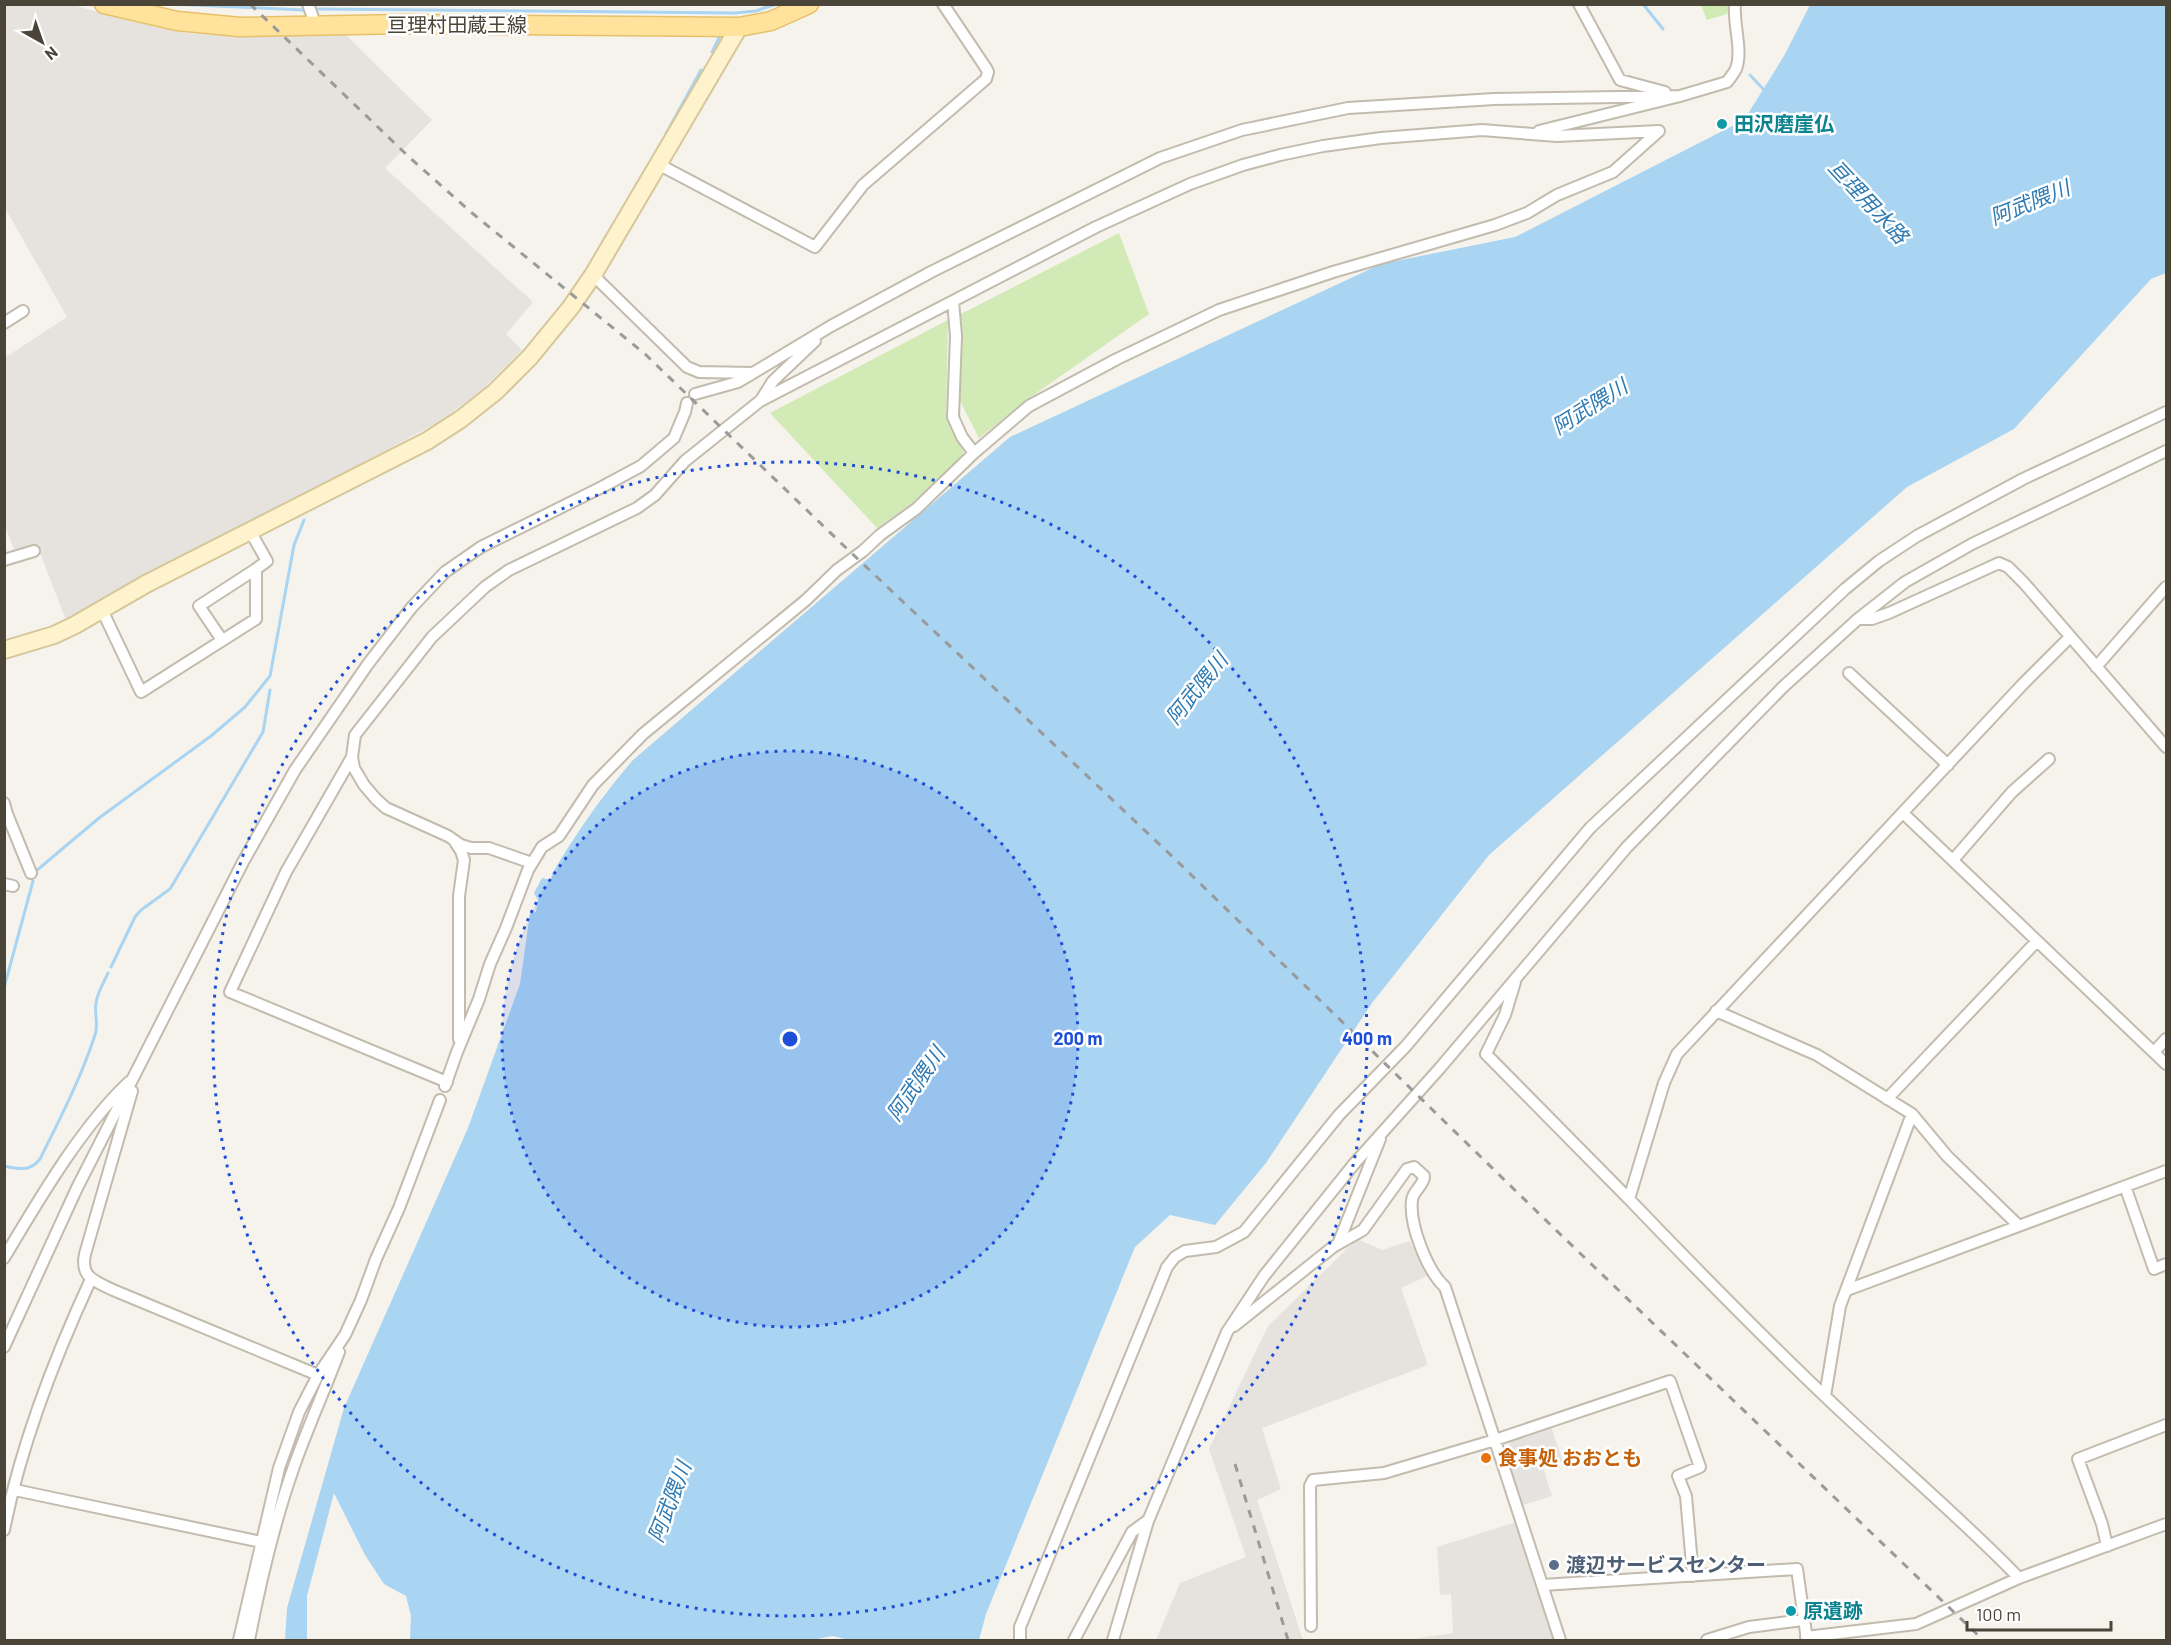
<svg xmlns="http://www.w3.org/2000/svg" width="2171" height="1645" font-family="Barlow,'Noto Sans JP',sans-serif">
<rect width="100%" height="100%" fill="#f6f3ec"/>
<path fill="#e6e2dd" d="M5,5h68l53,15 58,13 31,2 130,-1 87,86 -47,48 148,134 -27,32 16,16 -41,41 -41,30 -373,202 -30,-78 -22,7 -10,-26 -1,-170 2,1 61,-40 -62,-109z
M1357,1239l25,11 28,-9 17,35 -26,12 27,77 -166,63 19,61 -24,11 46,140h-147l24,-57 66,-26 -37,-108 59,-123z
M1516,1522l38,118h-147l46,-7 -2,-39 -11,1 -3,-48z"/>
<path fill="#d2eab5" d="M1701,5v-1l28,1 -2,9 -20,6z
M1119,233l30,81 -118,83 -52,41 -19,-37 1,-87z
M948,320l-2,95 17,36 -1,6 -51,47 -34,24 -107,-115z"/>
<path fill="#e5e3e0" d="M1551,1427l12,34 -20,7 9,28 -29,9 -19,-55 10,-11z"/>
<path fill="#a9d4f2" d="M1810,5h356v268l-15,6 -137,150 -107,58 -418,368 -117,148 -106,160 -51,62 -45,-10 -35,32 -149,367 -7,26h-130l-16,-4 -21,4h-402l1,-24 -5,-20 -22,-12 -19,-29 -31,-62 -27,103v44h-22l2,-32 57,-200 124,-280 52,-144 10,-71 6,-1 2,-12 -4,-7 8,-15 9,2 1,-6c24,-41 50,-78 81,-114l377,-323 371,-173 134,-27 229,-117 40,-64z"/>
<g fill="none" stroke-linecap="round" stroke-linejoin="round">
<path stroke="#a9d4f2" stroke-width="3" d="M170,4l134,6
M1643,4l20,25
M318,9l417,4 21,-2 20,-7
M712,52l8,-16
M1750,75l16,17
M666,134l35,-64
M36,871l63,-53 112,-82 34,-29 25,-31 24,-131 10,-25
M111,967l24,-50 6,-7 29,-21 93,-157 7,-42
M4,988l29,-107
M4,1166c15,3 26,6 36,-7 20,-40 41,-81 55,-124 4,-11 -1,-20 1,-32 1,-10 8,-21 12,-30"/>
<g stroke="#c2bbae" stroke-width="14">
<path id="street" d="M308,4l8,22
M1579,4l41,76 45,12
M1539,131l141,-35 47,-14c3,-4 7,-9 9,-13 7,-19 -3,-44 -1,-65
M658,164l157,83 48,-62 123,-106 2,-7 -2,-4 -43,-64
M593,275l94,92 12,5 54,1
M953,301l3,35 -3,81 9,20 12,16
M4,323l19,-12
M695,394l43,-12 93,-56 100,-54 191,-95 38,-19 82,-28 106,-22 146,-9 186,-3
M761,400l12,-19 42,-40
M4,560l30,-9
M102,610l39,82 115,-73v-50l11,-8 -17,-30
M1858,619h14l17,-6 110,-50 9,4 16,16 142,164
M222,640l-23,-34 57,-37
M2096,667l70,-80
M1849,673l99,92
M352,757l-66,115 -56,120 217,90
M4,803l3,11 24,59
M1903,813l263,251
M455,842l6,9 3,9 -5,36v143
M1953,860l59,-68 37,-33
M532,863l-43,-15h-18l-10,-3 -13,-9 -62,-28 -10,-9 -12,-14 -10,-17 -2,-11 3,-22 77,-98 53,-50 24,-17 128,-62 18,-13 30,-34 75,-60 336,-174 94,-43 53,-19 37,-10 43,-9 58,-8 101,-8 75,6 102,-5
M4,884l9,2
M1515,982l-10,33 -19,39 143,145
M1716,1011l101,44 95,59 35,42 71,69
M2154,1052l12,-13
M445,1086l12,-34 22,-53 11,-35 16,-36 22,-58 14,-23 17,-11 34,-51 50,-51 163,-134 31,-30 26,-19 17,-16 36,-26 58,-56 55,-47 88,-47 102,-49 114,-38 162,-47 32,-12 30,-18 56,-23 46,-41
M132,1091l-47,163c-5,24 10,27 28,36l205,85
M1887,1099l150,-158
M2125,1186l29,83 12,-5
M1338,1244l42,-105
M4,1258c34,-57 77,-131 125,-176
M1847,1290l319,-119
M1234,1326l99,-79 30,-17 44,-61 7,-2 10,9c0,10 -11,14 -12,24 -3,24 15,71 33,87l115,353
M4,1347l73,-159 166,-326 52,-92 73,-106 44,-57 33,-35 36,-25 121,-60 39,-21 33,-28 11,-26 2,-9
M1825,1396l15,-90 72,-192
M15,1490l246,52
M4,1530c17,-86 50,-171 87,-251
M2107,1546l-5,-22 -24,-65 88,-34
M2019,1578c-54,-56 -114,-107 -172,-161 -75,-70 -147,-144 -218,-218l35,-116 13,-29 345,-369 48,-48
M1542,1585l255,-16 10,71
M1311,1626l-1,-140 3,-6 71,-7 111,-33 175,-59 30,86 -22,9 8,20 7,80
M1806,1637l110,-13 103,-46 147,-54
M239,1640l40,-172 20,-56 19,-37 27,-40 16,-35 15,-41 23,-51 41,-108
M249,1640c11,-57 24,-113 43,-168 14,-41 32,-80 47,-120
M1020,1640v-13l147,-360 8,-10 10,-6 31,-4 28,-15 95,-117 67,-69 184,-218 255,-239 34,-28 38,-25 106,-57 143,-67
M1074,1640l58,-108 15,-11
M1113,1640l35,-119 79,-189 37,-56 90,-112 86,-96 187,-221 156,-160 75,-68 47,-37 67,-38 194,-93
M1707,1640l42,-13 54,-7"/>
</g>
<g stroke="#d6c79b" stroke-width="20">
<path id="secondary" d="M4,650l50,-15 21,-10 71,-41 281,-143 34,-22 34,-27 35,-35 41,-50 22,-32 146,-248"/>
</g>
<g stroke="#e6c16a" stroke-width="21">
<path id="primary" d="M104,4l73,17 63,6 165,-3 334,3 32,-6 38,-17"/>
</g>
<use href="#street" stroke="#fff" stroke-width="10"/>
<use href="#secondary" stroke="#fff3cd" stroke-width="16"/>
<use href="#primary" stroke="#ffe39c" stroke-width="18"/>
<path stroke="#9a9a9a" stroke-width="3" stroke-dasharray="8 8" stroke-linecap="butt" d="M250,4l159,153 63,56 173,141 197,190 334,316 384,374 423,406
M1235,1464l53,176"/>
</g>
<circle cx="790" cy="1039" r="288" fill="#1d4ed8" fill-opacity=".12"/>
<g fill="none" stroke="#1d4ed8" stroke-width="3" stroke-dasharray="3 6">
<circle cx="790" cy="1039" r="288"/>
<circle cx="790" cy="1039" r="577"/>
</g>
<g fill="#0f9aa8" stroke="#fff" stroke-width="2">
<circle cx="1722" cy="124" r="6"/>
<circle cx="1791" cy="1611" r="6"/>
</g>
<circle fill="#e8710a" stroke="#fff" stroke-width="2" cx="1486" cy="1458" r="6"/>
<circle fill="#5c6f8a" stroke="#fff" stroke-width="2" cx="1554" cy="1565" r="6"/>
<g text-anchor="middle" stroke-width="5" stroke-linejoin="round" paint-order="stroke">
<g font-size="20" fill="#4b4439" stroke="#fff">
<text x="457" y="32">亘理村田蔵王線</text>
</g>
<g font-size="20" font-weight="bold" fill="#0d838f" stroke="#fff" text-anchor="start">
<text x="1734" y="131">田沢磨崖仏</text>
<text x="1803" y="1618">原遺跡</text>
</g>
<g font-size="20" font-weight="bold" fill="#c56008" stroke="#fff" text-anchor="start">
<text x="1498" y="1465">食事処 おおとも</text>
</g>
<g font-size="20" font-weight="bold" fill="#4e5e75" stroke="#fff" text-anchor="start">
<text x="1566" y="1572">渡辺サービスセンター</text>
</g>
<g font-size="21" font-style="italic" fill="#2e7ab2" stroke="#fff">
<text transform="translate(1868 202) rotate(47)" y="7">亘理用水路</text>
<text transform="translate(2030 203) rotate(-22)" y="7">阿武隈川</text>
<text transform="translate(1590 407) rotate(-32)" y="7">阿武隈川</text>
<text transform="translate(1197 689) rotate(-51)" y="7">阿武隈川</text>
<text transform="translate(916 1084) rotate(-55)" y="7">阿武隈川</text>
<text transform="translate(670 1502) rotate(-69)" y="7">阿武隈川</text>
</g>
</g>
<circle cx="790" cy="1039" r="9" fill="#1d4ed8" stroke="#fff" stroke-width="3"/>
<g font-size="18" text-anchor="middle" font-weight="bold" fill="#1d4ed8" stroke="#fff" stroke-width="5" stroke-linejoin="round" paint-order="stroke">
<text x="1078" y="1045">200 m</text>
<text x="1367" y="1045">400 m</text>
</g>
<rect width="2171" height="1645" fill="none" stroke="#4b4439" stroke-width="12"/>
<g transform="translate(42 42) rotate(140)" stroke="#ffffff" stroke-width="4.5" paint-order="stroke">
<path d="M0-4.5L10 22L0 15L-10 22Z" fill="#4b4439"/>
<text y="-9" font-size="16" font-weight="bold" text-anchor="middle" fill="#4b4439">N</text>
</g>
<path d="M1967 1621v9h144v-9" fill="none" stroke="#4b4439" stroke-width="3"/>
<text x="1976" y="1621" font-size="18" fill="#4b4439" stroke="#ffffff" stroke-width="4.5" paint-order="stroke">100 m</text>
</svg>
